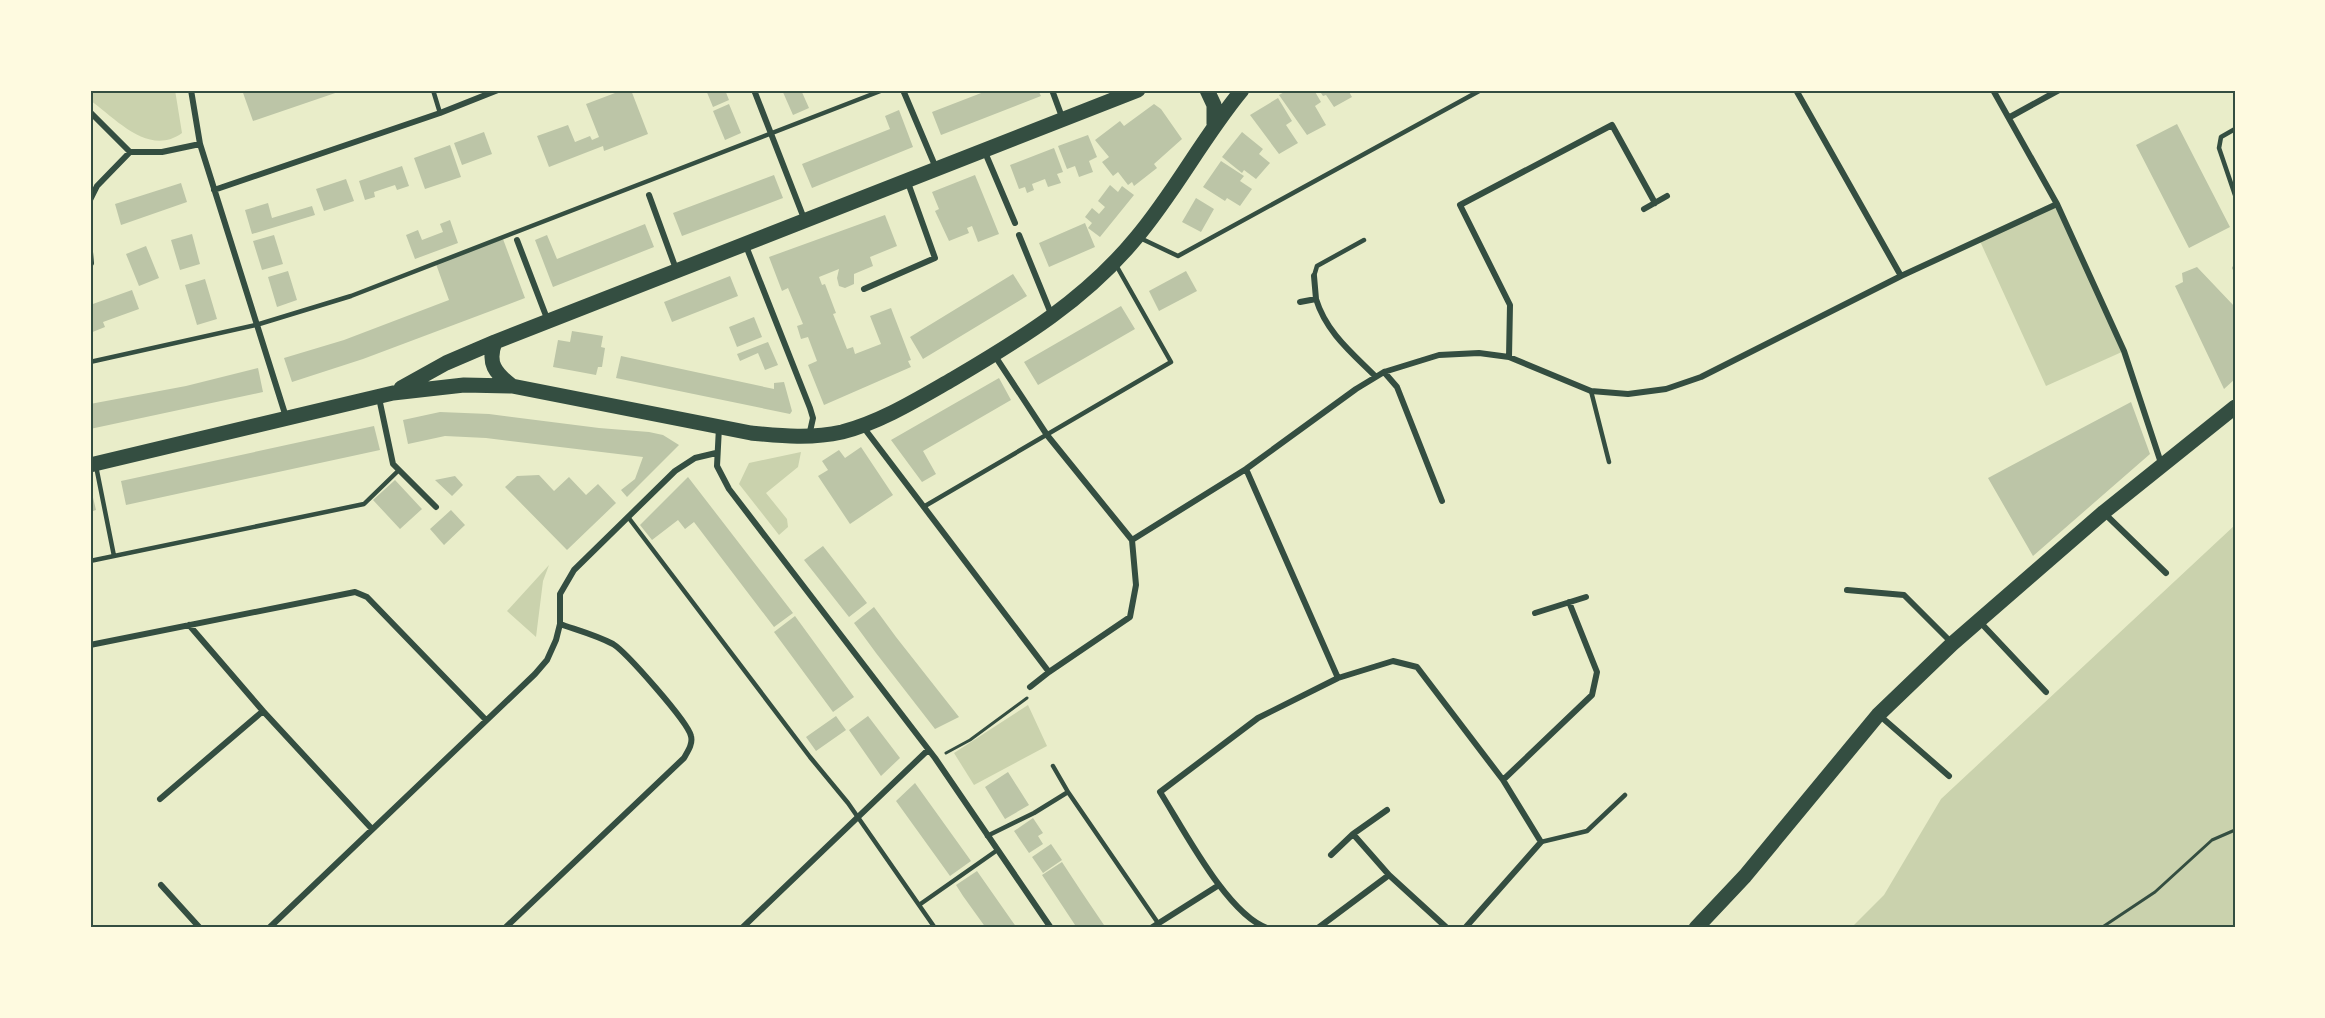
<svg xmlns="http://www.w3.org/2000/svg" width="2325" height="1018" font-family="'PT Sans',sans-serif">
<rect width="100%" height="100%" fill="#e9edc9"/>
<path fill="#cad2ad" d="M90,90h85l7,43c-33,24 -66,-14 -92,-33z
M2057,204l67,147 -78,35 -67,-147z
M801,452l-3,15 -32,26 21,26 1,8 -9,8 -40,-51 10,-21z
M2235,525v403h-384l33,-33 57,-96z
M549,565l-6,16 -7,56 -29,-26z
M1028,705l19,41 -73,39 -20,-32z"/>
<path fill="#bcc5a7" d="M242,90h102l-91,31z
M623,90h8l17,44 -44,17 -1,-5 -54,21 -12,-31 31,-11 7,17 15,-6 2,4 7,-3 -13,-33z
M706,90h19l4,10 -16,7z
M782,90h19l8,18 -16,7z
M989,90h49l3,6 -100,39 -9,-23z
M1288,90h26l7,12 -6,4 11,19 -19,10 -28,-40z
M1319,90h29l4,7 -18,10 -8,-12 -3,1z
M1278,98l14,23 -6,4 12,18 -19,11 -29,-39z
M729,104l12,29 -16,7 -12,-29z
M1154,104l7,5 21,30 -28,25 3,4 -23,18 -2,-4 -4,3 -10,-13 -5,4 -11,-14 7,-5 -14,-17 25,-19 4,5z
M899,110l14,37 -101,41 -10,-24 88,-35 -5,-13z
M2177,124l53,103 -41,21 -53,-103z
M484,132l8,22 -30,11 -8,-22z
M1242,132l21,17 -4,5 11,9 -14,16 -12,-9 -2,3 -20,-16z
M1088,135l9,22 -8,4 4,11 -14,5 -4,-11 -8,3 -9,-23z
M450,145l11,32 -36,12 -11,-31z
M1054,148l9,24 -6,2 4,9 -13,4 -3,-8 -13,5 2,6 -7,3 -2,-6 -6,2 -9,-24z
M1221,161l23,15 -4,5 12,8 -12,17 -13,-8 -2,3 -22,-14z
M402,166l7,20 -12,4 -2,-5 -21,7 1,5 -10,3 -6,-19z
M774,175l9,23 -101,38 -9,-23z
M975,175l24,59 -21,8 -6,-16 -5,2 2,5 -20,8 -14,-30 4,-2 -7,-17z
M346,179l8,22 -30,10 -8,-22z
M181,183l6,19 -66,23 -6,-21z
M1110,185l8,7 4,-6 12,9 -34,42 -12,-9 4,-5 -7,-6 7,-9 7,6 6,-7 -7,-6z
M1196,198l18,11 -13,23 -19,-10z
M268,203l4,15 40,-12 3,9 -63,19 -7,-24z
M885,215l12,31 -27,11 3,9 -19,8v10l-9,4 -6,-2 -2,-8 2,-9 -20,8 3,8 3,-1 11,29 -3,1 14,35 6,-2 2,7 26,-10 -11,-28 21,-8 20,52 -3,1 3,6 -87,38 -16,-40 9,-4 -9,-24 -7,2 -4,-13 6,-2 -15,-36 -6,3 -13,-34z
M450,220l8,23 -43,16 -9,-24 12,-5 4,10 21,-8 -3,-8z
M1085,223l10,24 -46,20 -10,-24z
M645,224l9,23 -101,40 -18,-47 12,-5 10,24z
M192,234l8,30 -20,6 -9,-30z
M274,235l9,29 -21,6 -9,-29z
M503,239l22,59 -162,61 -71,23 -8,-24 60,-18 105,-40 -13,-36z
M146,246l13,32 -20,8 -13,-32z
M2197,267l38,40v72l-11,10 -49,-103 8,-4 -1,-9z
M288,271l9,29 -20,7 -9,-30z
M1186,271l11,20 -38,20 -10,-20z
M1013,274l14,22 -104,63 -13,-22z
M730,276l8,20 -66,26 -8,-20z
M205,279l12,40 -20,6 -12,-40z
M132,290l7,19 -36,13 2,5 -15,6v-28z
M1121,306l14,23 -97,56 -14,-23z
M754,317l8,20 -25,10 -8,-20z
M572,331l31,5 -2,11 4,1 -3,19h-4l-2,8 -43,-8 5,-27 12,2z
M768,342l10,23 -13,5 -7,-17 -18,8 -3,-7z
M621,356l153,33v-6l10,-1 8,29 -2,3 -174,-36z
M258,368l5,24 -173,37v-25l96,-18z
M999,378l12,22 -88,51 13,23 -14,8 -31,-42z
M2131,402l19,52 -117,102 -45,-78z
M440,412l49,2 110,14 50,4 14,3 16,10 -52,52 -6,-7 14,-11 8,-22 -157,-19 -41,-2 -37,8 -5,-24z
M374,426l6,24 -254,55 -5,-24z
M861,447l32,48 -43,29 -32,-48 10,-6 -6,-9 17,-11 6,8z
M539,475l15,16 15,-14 17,18 12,-11 18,19 -49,47 -62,-63 12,-11z
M455,476l8,9 -11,11 -17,-16z
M688,477l105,136 -19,14 -80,-105 -9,7 -7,-9 -26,20 -12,-15z
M395,480l27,29 -22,20 -27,-29z
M90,485l6,25 -6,2z
M451,510l14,15 -21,20 -14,-16z
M823,546l44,57 -18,14 -45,-57z
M874,607l22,30 63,80 -24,12 -59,-76 -22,-30z
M795,616l59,81 -21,15 -59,-80z
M836,716l10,14 -30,21 -10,-14z
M868,716l32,42 -19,18 -32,-46z
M1008,772l21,33 -24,14 -20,-32z
M915,783l56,78 -21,15 -54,-75z
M1033,818l10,15 -5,3 5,8 -14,9 -15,-22z
M1051,844l11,16 -19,13 -11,-16z
M1062,862l19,29 25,37h-29l-35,-53z
M977,871l35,50 5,7h-31l-23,-32 -7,-11z"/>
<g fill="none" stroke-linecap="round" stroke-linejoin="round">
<path stroke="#344e41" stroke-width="3" d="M946,753l24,-13 57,-42
M2101,928l54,-36 57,-52 23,-10"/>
<path stroke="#344e41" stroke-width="4.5" d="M433,90l7,23
M2235,129l-14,8 -2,11 16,47
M1140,238l38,18 303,-166
M2235,267v2
M1314,276l3,-10 47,-26
M90,362l166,-37 95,-29 532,-206
M1591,391l18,71
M96,466l18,90
M925,506l246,-144 -55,-97
M628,517l182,240 38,46 87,125
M90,561l274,-57 35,-34
M1053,766l15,26 90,131
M987,836l47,-23 34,-21
M1541,842l46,-11 38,-36
M919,905l77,-54"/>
<path stroke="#344e41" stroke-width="6" d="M191,90l9,54 86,273
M754,90l51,131
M903,90l33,78
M1052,90l10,27
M1796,90l105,186
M1993,90l64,114 67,147 38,115
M90,112l40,40h32l38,-8
M2010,117l49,-27
M984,150l31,73
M214,190l226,-77 58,-23
M649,195l27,74
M90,200l7,-14 33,-34
M1644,209l23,-13
M1019,235l33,81
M517,240l31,81
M746,246l64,162 3,10 -4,18
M90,252l1,11
M864,289l71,-31 -28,-78
M1316,299c10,33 36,54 59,77
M1300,302l16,-3 -2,-23
M1509,357l1,-52 -50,-100 152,-80 43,78
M1384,372l13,15 45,114
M379,398l14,66 43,43
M719,427l-2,39 12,23 206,269 116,170
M864,428l185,244 81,-55 6,-32 -4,-45 -85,-105 -52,-79
M1246,469l92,209
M2104,513l62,60
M1132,540l114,-71 110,-80 28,-17 55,-17 40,-2 30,4 82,34 37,3 38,-5 35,-12 200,-101 156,-72
M1847,590l57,5 48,48
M1535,613l51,-16
M1980,622l66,70
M189,625l74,86 109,118
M90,645l265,-53 12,5 119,123
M1030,687l19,-15
M1879,715l70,61
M1503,780l89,-85 5,-23 -28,-70
M160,799l103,-88
M1353,834l36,41
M1331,855l22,-21 34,-24
M161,885l39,43
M269,928l266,-254 12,-14 9,-20 4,-16v-30l14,-24 101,-99 20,-13 21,-5
M505,928l179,-170c4,-7 9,-14 7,-22 -3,-14 -65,-84 -78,-92 -17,-9 -36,-14 -53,-20
M742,928l186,-178
M1151,928l68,-43
M1267,928c-40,-14 -84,-100 -107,-136l98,-74 80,-40 55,-17 24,6 86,113 38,62 -76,86
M1318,928l71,-53 58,53"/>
<path stroke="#344e41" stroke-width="15" d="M1696,928l49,-52 133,-161 74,-71 152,-132 131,-105"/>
<path stroke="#344e41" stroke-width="15" d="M1207,90l7,15v19
M495,342c-8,21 0,31 17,44
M401,388l45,-25 49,-21 643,-252
M90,465l303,-72 71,-8 48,1 239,47c31,3 60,6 91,-1 39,-10 76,-33 111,-53 68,-40 132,-79 183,-141 39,-46 67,-101 106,-148"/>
</g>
<rect width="2325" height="1018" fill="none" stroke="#fefae0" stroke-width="183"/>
<rect x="92" y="92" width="2142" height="834" fill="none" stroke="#344e41" stroke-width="2"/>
</svg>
